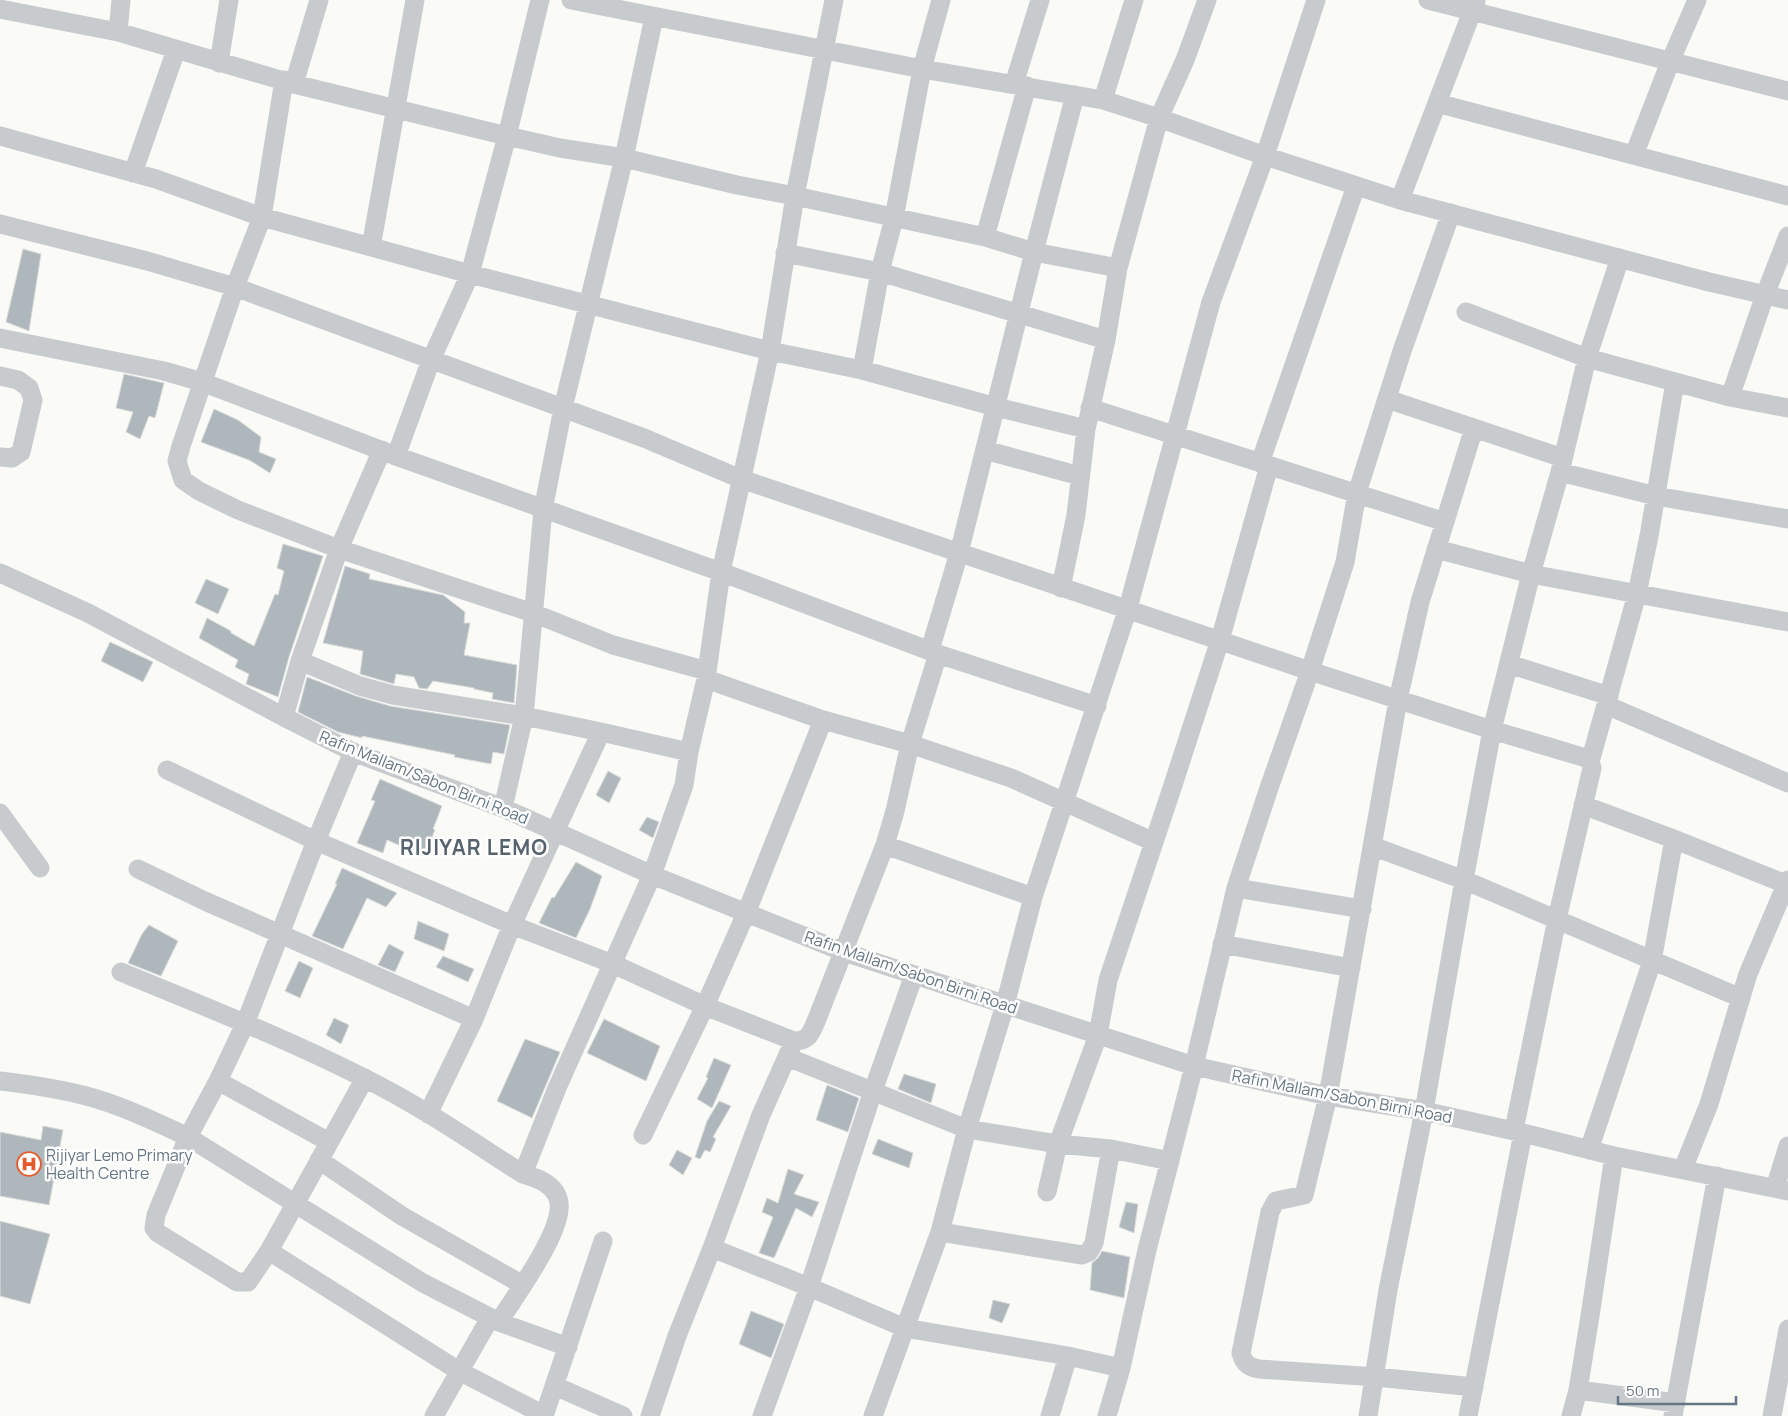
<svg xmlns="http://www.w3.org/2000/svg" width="1788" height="1416" font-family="Manrope,sans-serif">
<rect width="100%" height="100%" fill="#fafaf7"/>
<path fill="#aeb7bc" stroke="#dbdbd9" d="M23,249l18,5 -12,77 -23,-9z
M124,374l40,9 -9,35 -6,-2 -9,23 -14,-7 7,-20 -17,-4z
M214,409l24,11 23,17 -2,15 17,7 -6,14 -21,-13 -48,-18z
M283,544l40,12 -34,101 -11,40 -32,-13 3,-10 -14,-7 3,-7 -39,-22 8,-20 24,13v2l23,13 21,-52 3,1 6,-24 -7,-3z
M345,566l25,8 -1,5 74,16 22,17 -1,11h6l-6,32 53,10 -3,38 -22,-4 1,-6 -19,-4v-1l-41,-7 -6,8 -8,-1 -5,-11 -18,-3 -2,10 -34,-10 3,-23 -40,-8z
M206,579l23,10 -11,25 -23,-11z
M110,642l43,20 -10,20 -42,-21z
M307,677l49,19 34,10 120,19 -6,29 -11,-2 -2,12 -37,-7 1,-2 -93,-19v2l-24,-6 -40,-20z
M608,771l13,7 -12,25 -13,-8z
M380,779l62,27 -9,23 2,1 -11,26 -37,-16 -4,13 -26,-10 18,-42 -4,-1z
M647,817l12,5 -6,16 -14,-8z
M576,862l26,14 -12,33 -14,29 -37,-15 13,-26 2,1z
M342,868l55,25 -11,14 -19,-9 -24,51 -31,-13 25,-52h-2z
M418,921l31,13 -5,17 -30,-12z
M149,925l29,16 -17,35 -33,-13 14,-29z
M389,944l15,8 -9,20 -17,-7z
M443,956l31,13 -6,13 -32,-15z
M299,961l14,7 -13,30 -15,-7z
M334,1018l15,7 -8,19 -15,-9z
M604,1019l56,27 -14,35 -59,-28z
M525,1039l35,13 -28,66 -35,-17z
M714,1058l17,7 -19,43 -15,-9 11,-21 -2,-1z
M904,1074l32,10 -5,19 -33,-14z
M827,1085l32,13 -11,34 -32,-12z
M719,1101l12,5 -18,31 3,2 -6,13 -5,-2 -5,9 -5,-2 12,-36z
M43,1126l20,4 -14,75 -49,-9v-64l41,8z
M878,1139l35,14 -4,15 -37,-14z
M677,1150l15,8 -9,17 -14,-10z
M788,1169l16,6 -10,19 25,8 -7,15 -16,-9 -22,50 -15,-5 14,-36 -11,-5 5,-14 11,5z
M1126,1202l12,2 -4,29 -15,-6z
M0,1221l50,13 -20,70 -30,-8z
M1102,1251l28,6 -6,41 -34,-8 2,-27 6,-5z
M993,1300l17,4 -8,19 -13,-5z
M751,1311l33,13 -13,34 -32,-14z"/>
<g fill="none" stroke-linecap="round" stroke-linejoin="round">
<path stroke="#c7cbce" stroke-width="19" d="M571,0l351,69 181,31 56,18 106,38 135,44 309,82 79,18
M1428,0l360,91
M0,9l118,23 176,52 213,52 53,12 64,10 113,27 58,11 190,41 49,15 84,16
M118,32l3,-32
M219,63l10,-63
M284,80l-22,137 -27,70 -54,159 -4,15 6,19 16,11 39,19 101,39 194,64 80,32 94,26
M294,84l25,-84
M1014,84l26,-84
M1103,100l31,-100
M1437,103l351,93
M0,136l156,43 106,38 208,57 300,77 92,19 134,37 90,22
M1634,155l36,-93 27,-62
M133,173l43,-123
M1400,200l76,-199
M0,224l147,37 88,26 409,151 97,41 569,192 182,59 94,28 4,4
M985,237l42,-151
M371,247l44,-247
M785,253l95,19 226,68
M1466,312l121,46 143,39 58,11
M0,338l164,33 38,11 194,74 325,116 217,82 159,52
M862,370l18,-98 14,-54 28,-149 19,-69
M0,376l18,4 11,8 4,12 -12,52 -9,6 -12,-1
M1730,397l35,-102 23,-59
M1387,399l176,59
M1090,408l355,114
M985,450l95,26
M396,456l35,-96 39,-86 37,-138 33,-136
M1260,463l96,-277
M1560,472l96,24 132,23
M1436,549l95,25 257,48
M0,573l88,40 196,104 69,35 150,56 149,67 192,77 350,114 134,30 96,15 99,22 91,23 174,35
M1061,588l15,-73 10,-86 20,-89 12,-72 41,-150 26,-58 22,-60
M930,650l29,-97 75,-301 41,-157
M300,661l60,25 33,9 131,21 77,16 88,20
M1509,664l100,32
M706,679l117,41 87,24 101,34 143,64
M1606,705l182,78
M284,717l16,-56 39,-112 43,-99
M353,752l-37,89 -71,183 -27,57 -30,56 -32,78 -2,13 4,5 79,49h11l21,-31 96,-173
M167,770l149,71 196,84 101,39 92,42 89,35c16,0 17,-9 23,-22l68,-174 10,-34 15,-67 28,-90
M1583,805l93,35 112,45
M503,808l21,-92 19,-206 20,-102 61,-250 30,-141
M0,813l40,55
M885,845l148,52
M1372,846l92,34 277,118
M138,869l69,33 267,117
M1236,888l126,21
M1222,944l129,24
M121,972c82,34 164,66 243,106 55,27 107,63 159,96 15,4 34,11 36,29 4,29 -45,94 -60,119
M787,1057l180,72 91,15 53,5 59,12
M0,1081c34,4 70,9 103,20 29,9 57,23 85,36l235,146 76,39 69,25
M218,1081l111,61
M428,1114l46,-95 38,-94 89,-193
M1514,1130l43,-211 35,-151 -2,-6 47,-168 12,-58 26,-154
M643,1135l62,-129 42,-95 76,-191
M1589,1150l63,-189 20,-111 4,-10
M319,1160l83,56 121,69
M1683,1169l26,-65 39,-130 40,-94
M523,1174l34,-86 95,-213 32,-90 5,-33 17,-73 15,-107 49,-221 25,-155 39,-196
M1775,1188l13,-42
M1047,1192l11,-48 40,-109 10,-55 65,-195 47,-145 49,-174
M940,1232l142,23 7,-3 5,-9 17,-94
M712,1248l97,39 96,41 163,28 53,12
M269,1251l190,120 85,44
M555,1386l68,30
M1474,1387l-98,-10 -117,-8c-10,-2 -15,-5 -18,-16l29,-141 6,-11 28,-6 24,-99 70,-396 22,-98 54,-174
M1578,1390l98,13
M434,1416l56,-98
M544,1416l59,-175
M650,1416l27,-80 35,-88 49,-133 33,-74
M762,1416l47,-129 64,-196 41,-116
M873,1416l67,-184 27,-103 38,-124 28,-108 95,-289 83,-306 54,-146 51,-156
M1050,1416l18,-60
M1107,1416l14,-48 26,-118 47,-184 42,-178 33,-100 41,-117 35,-109 12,-69 45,-142 49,-138
M1368,1416l20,-126 36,-179 40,-231 28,-150 39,-156 29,-102 27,-114 33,-100
M1468,1416l55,-283
M1571,1416l7,-26 12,-74 24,-160
M1673,1416l44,-240
M1772,1416l16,-87"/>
</g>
<defs>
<g id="hospital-ring" transform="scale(1.25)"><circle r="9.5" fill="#fff" stroke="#e6592b" stroke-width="1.5"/><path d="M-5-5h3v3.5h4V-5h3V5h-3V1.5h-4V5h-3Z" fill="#e6592b"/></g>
</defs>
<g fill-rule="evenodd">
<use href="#hospital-ring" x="29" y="1164"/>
</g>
<g text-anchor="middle" stroke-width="5" stroke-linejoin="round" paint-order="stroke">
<g font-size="16" fill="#647583" stroke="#fff">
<text transform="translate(424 777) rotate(22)" y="6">Rafin Mallam/Sabon Birni Road</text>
<text transform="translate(911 972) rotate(19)" y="6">Rafin Mallam/Sabon Birni Road</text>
<text transform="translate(1342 1096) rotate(11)" y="6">Rafin Mallam/Sabon Birni Road</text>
</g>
<g font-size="16" fill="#647583" stroke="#fff" text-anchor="start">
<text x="46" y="1161">Rijiyar Lemo Primary<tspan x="46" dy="18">Health Centre</tspan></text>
</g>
<g font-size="21" font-weight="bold" letter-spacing="1" fill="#56636e" stroke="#fff">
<text x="474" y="855">RIJIYAR LEMO</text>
</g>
</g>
<path d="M1618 1396v8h118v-8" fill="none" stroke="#647583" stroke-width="2.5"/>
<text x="1626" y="1396" font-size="15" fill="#647583" stroke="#ffffff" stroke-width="4" paint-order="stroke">50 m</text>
</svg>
